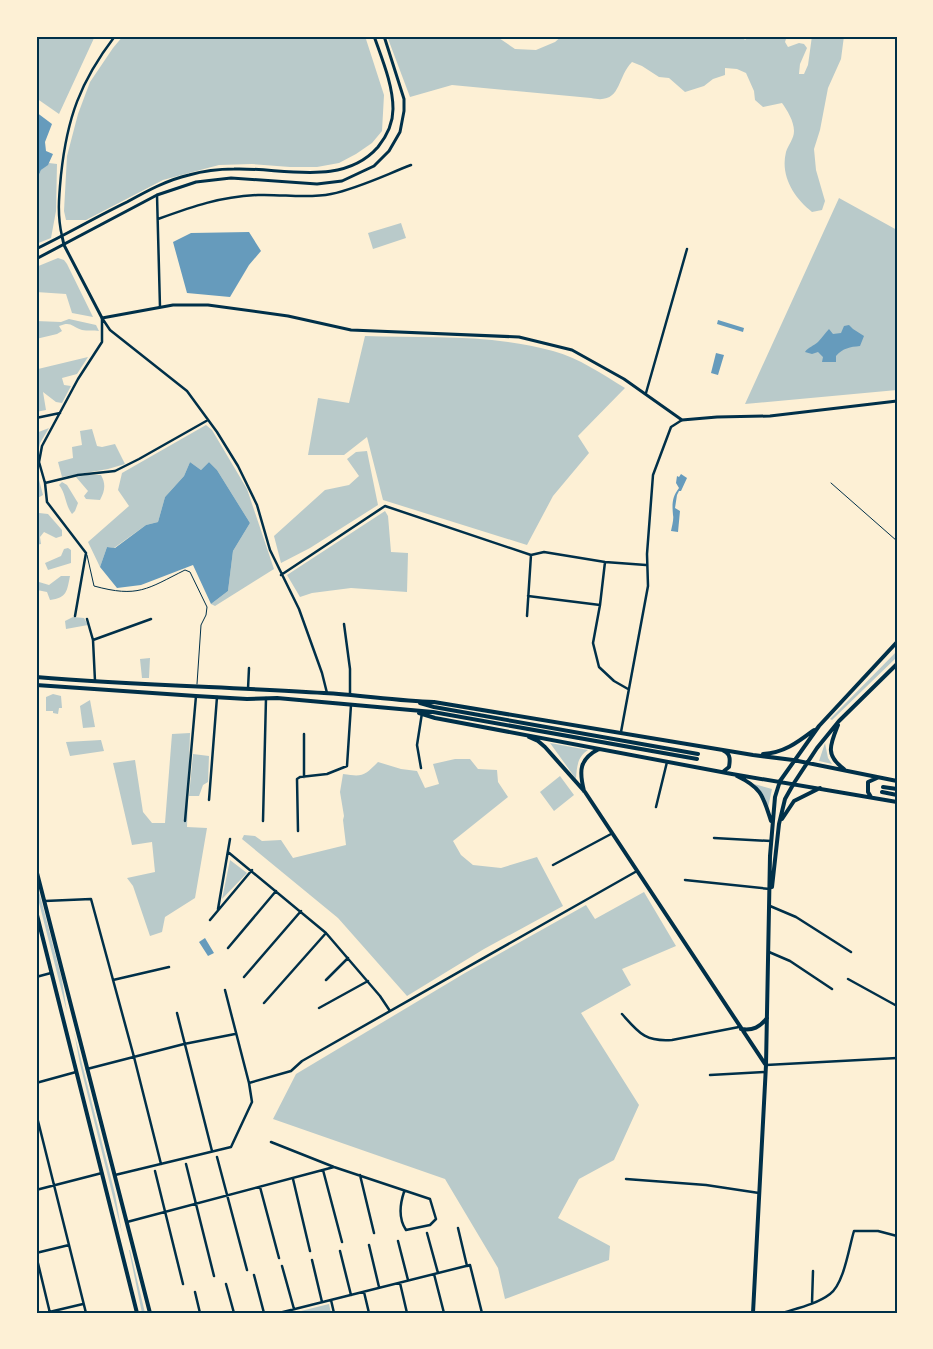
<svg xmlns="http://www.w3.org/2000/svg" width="933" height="1349" font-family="Inter,sans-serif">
<rect width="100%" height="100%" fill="#fdf0d5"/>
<path fill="#b9caca" d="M36,36h59l-36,78 -23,-16z
M123,36h242l19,59 -2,36 -10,12 -16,11 -17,9 -22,4h-27l-38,-3 -33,1 -56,15 -77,40h-20l-2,-9 3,-55 11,-42 12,-32 23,-34z
M387,36h109l19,13 21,1 19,-8 7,-6h179l4,4 5,-4h37l-2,6 3,5 11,-4 5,1 3,4 -7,16 -1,10h5l4,-9 4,-29h32l-3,23 -13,29 -8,42 -6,19 2,21 9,31 -3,9 -10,2c-18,-14 -32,-36 -26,-60 2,-7 8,-13 8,-21 0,-10 -7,-21 -12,-28l-19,4 -8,-7 -1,-9 -8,-18 -9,-4 -12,-1v7l-12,4 -9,7 -19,6 -16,-14 -10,-1 -17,-11 -10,-4c-16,16 -10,43 -41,36l-139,-13 -42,12z
M49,163l8,1 -1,47 -5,27 -15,6v-62l5,-12z
M839,198l58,32v160l-152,14z
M401,223l5,15 -33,11 -5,-16z
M58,258l6,2 3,4 26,53 -21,-4 -6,-19 -30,-2v-25z
M69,319l27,6 3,6c-5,-1 -12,0 -17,-1 -11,-4 -11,-9 -23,-4l3,5 -5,3 -21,5v-18l25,1z
M365,336c62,2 128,-2 188,15 26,7 49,23 72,37l-47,48 11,17 -36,43 -26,49 -144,-45 -16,-63 -23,18h-36l10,-57 31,5z
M88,357l-11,17 -15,4 2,7 7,1 -9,17 -6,-1 -13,-10 3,18 -10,2v-50l2,7z
M206,425l6,5 35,59 27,80 -59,37 -4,-2 17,-13 5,-40 17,-28 -33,-53 -8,-8 -8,8 -11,-8 -6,14 -19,21 -7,25 -12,3 -32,23 -7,-1 -7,20 -12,-25 41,-36 -11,-16 4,-17z
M49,428l-9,15 -4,18v-28z
M92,429l5,17 5,1 13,-3 10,20 -17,5 -46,8 -4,-15 15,-4 -1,-11 10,-2 -2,-14z
M367,451l11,54 -68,43 -29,15 -7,-27 51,-46 24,-5 10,-9 -12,-17 9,-7z
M87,475h14c5,9 4,16 -1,25l-14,-1 -2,-3 4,-5 -12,-14z
M36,476h2l5,19 -7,4z
M62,482l5,3 11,18 -3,8 -3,3c-7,-9 -6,-21 -13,-29z
M36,505l3,8 9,1 14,16v6l-6,2 -12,-6 -4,5 1,7 -5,1z
M385,511l3,5 3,36 17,1 -1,39 -56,-4 -39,5 -12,4 -13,-22z
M68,548l3,2v13l-23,7 -3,-7 16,-7 3,-7z
M61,576h9c-3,15 -3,22 -20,24l-3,-8 -10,-2 2,-8 10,3z
M73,617l11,1 4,7 -22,4 -1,-8z
M897,651v6l-65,63 -2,-1z
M150,658l-1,20h-7l-2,-19z
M53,694l8,2 1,12h-3l-1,6 -5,-1v-2h-7v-14z
M90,700l5,27 -12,1 -3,-22z
M190,733l-3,94 20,1 -12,70 -30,19 -3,15 -12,4 -17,-50 -6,-8 28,-6 -3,-30 -20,3 -19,-82 22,-3 8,52 9,11h13l7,-89z
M101,740l3,11 -34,5 -4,-14z
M550,743l38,7c-11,7 -11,17 -12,29z
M825,743l3,15 4,6 -13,-3z
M193,754l16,2 -1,26 -5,3 -4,11h-10z
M455,759h15l8,10 19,1 1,12 10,15 -55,44 8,14 12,10 28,3 36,-11 26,49 -79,43 -77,47 -69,-78 -96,-79 2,-4 11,1 7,5 19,-1 12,18 53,-13 -3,-25 1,-4 -4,-24 3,-18c20,3 21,2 35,-12l23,7 16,2 8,17 14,-4 -6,-20z
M560,776l14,19 -20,16 -14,-19z
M754,784l18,5 -4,19c-2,-10 -6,-16 -14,-24z
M230,860l17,13 -25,26z
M36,880l26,100 5,32 -31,-121z
M644,892l32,54 -54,23 9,16 -50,28 58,92 -25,55 -35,19 -21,39 52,28 -1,14 -104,39 -7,-31 -53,-89 -172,-60 23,-45 169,-101 121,-68 9,14z
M74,1032l41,162 7,39 -42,-169z
M129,1250h1l15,63h-3z
M329,1304l2,9h-38z"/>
<path fill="#669bbc" d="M36,112l16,12 -7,18 1,9 7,3 -5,11 -7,5 -5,12z
M249,232l12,19 -12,14 -19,32 -43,-4 -14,-51 18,-9z
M718,320l26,8 -1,4 -26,-8z
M849,325l4,4 11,7 -4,10c-10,1 -17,2 -24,10v6h-14l1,-5 -5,-5 -6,2 -7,-2c3,-5 9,-6 13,-10 4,-4 7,-9 11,-13l4,5 8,-1 3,-7z
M716,353l8,2 -6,20 -7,-2z
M190,462l11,8 8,-8 8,8 33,53 -17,28 -5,40 -17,13 -18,-39 -52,20 -24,3 -17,-21 7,-20 8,1 31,-23 12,-3 7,-25 19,-21z
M681,474l6,4 -6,13h-2l-2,4 -2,13 5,3 -2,21 -7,-1c1,-5 3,-12 2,-16 -1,-11 -1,-18 6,-27l-3,-5 1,-7 2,1z
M205,938l9,15 -6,3 -9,-14z"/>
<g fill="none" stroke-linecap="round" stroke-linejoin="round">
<path stroke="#003049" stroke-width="1" d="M831,483l66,58
M87,555l7,31c44,12 53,3 91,-16l5,2 17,35 -1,8 -5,10 -4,59"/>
<path stroke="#003049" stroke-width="2.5" d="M157,195l3,112
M158,219c36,-13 61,-22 100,-24 25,-1 49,4 73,-1 28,-6 54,-19 80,-29
M62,236c-5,-21 -3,-40 -1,-61 6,-57 19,-93 54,-139
M102,318l8,12 77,61 30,41 21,34 19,39 13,45 29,59 23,64 5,20
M646,393l41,-144
M36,418l24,-5
M45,483l33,-8 37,-4 24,-12 69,-39
M605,562l-5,43 -7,38 6,24 15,14 14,8
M281,575l104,-69 146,49 13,-3 61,10 41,3
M528,596l72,9
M75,616l11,-63 -39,-51 -2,-19 -6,-21 3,-16 36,-67 24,-37v-23
M527,616l4,-61
M87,619l6,21 2,41
M344,624l6,45v26
M93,640l58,-21
M248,689l1,-21
M621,732l27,-146 -1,-32 6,-79 18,-48 11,-7
M304,734v43
M421,768l-4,-23 5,-32
M209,800l8,-103
M656,807l11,-45
M185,821l11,-125
M263,821l3,-123
M298,831l-1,-52 3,-2 27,-3 20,-8 4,-61
M714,838l57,3
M228,852l98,81 54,63 10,15
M553,865l58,-31
M685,880l85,9
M45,901l46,-2 43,158 27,107
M770,906l26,11 55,35
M218,909l12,-70
M210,920l42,-50
M228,948l48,-57
M769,952l21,9 42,28
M36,977l15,-4
M244,977l57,-66
M848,979l49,27
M113,980l56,-13
M326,980l22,-22
M264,1003l62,-70
M319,1008l49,-27
M177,1013l35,138
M622,1014c17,19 23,28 50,26l67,-13
M766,1065l131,-7
M87,1069l97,-25 51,-10
M710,1075l55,-3
M36,1083l40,-11
M249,1083l42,-12 11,-10 335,-190
M36,1113l50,200
M271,1142l63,25 96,32 6,20 -6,6 -24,5c-8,-12 -6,-26 -2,-38
M217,1157l30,113
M186,1164l28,112
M323,1170l19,72
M155,1171l28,113
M115,1175l116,-28 21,-45 -3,-19 -24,-93
M360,1175l14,58
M293,1179l17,72
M626,1179l80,6 53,8
M260,1187l19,71
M36,1190l66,-17
M127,1222l207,-55
M458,1228l9,38
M427,1233l11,40
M398,1241l10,39
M369,1245l10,42
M340,1251l11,44
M36,1253l33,-8
M36,1255l14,58
M312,1260l10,42
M282,1266l12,43
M434,1274l10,39
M254,1275l10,38
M400,1283l7,30
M226,1284l8,29
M195,1292l5,21
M364,1292l5,21
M331,1300l3,13
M812,1303l1,-32
M45,1313l38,-9
M279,1313l191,-48 12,48
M782,1313c16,-5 35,-9 48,-19 14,-10 19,-47 24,-63h24l19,5"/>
<path stroke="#003049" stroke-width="3" d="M62,236l2,9 38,73 71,-13h35l80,11 63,14 168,7 53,13 52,29 58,41 35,-3 53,-1 127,-15
M36,249c31,-15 60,-32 91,-47 20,-11 40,-22 62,-27 14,-4 31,-6 45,-6 47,-2 108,19 144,-22 8,-10 15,-24 15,-38 0,-24 -11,-50 -19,-73
M36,259l121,-64 39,-13 35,-4 86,6 25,-3 32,-15 15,-15 11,-19 4,-21v-12l-20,-63"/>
<path stroke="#003049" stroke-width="4" d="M36,677c96,8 192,10 288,16 37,2 73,8 110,9l319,53 40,5 104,21
M36,685l160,11 51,3 30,-1 156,14 264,47
M420,703l14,4 264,47
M419,713l16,5 297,56 165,28
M838,725c-8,20 -13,30 6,44
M529,737l9,4 7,6 40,45 180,272
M763,754c21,-1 35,-12 51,-24
M724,771l5,-4c1,-6 2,-13 -5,-16
M737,776c25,12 26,20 34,45
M883,787l14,2
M584,791c-5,-20 -5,-32 15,-42
M882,792l15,3
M871,797l-3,-5v-10l9,-4
M782,819l12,-18 26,-13
M36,869l114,444
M772,887l7,-63 6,-25 9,-16 23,-35 22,-27 58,-57
M36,911l101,402
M741,1029c12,2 19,-2 26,-11
M753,1313l13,-248 4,-209 5,-59 5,-16 39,-55 78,-84"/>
</g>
<rect width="933" height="1349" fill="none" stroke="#fdf0d5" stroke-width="75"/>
<rect x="38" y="38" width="858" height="1274" fill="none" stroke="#003049" stroke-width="2"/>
</svg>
